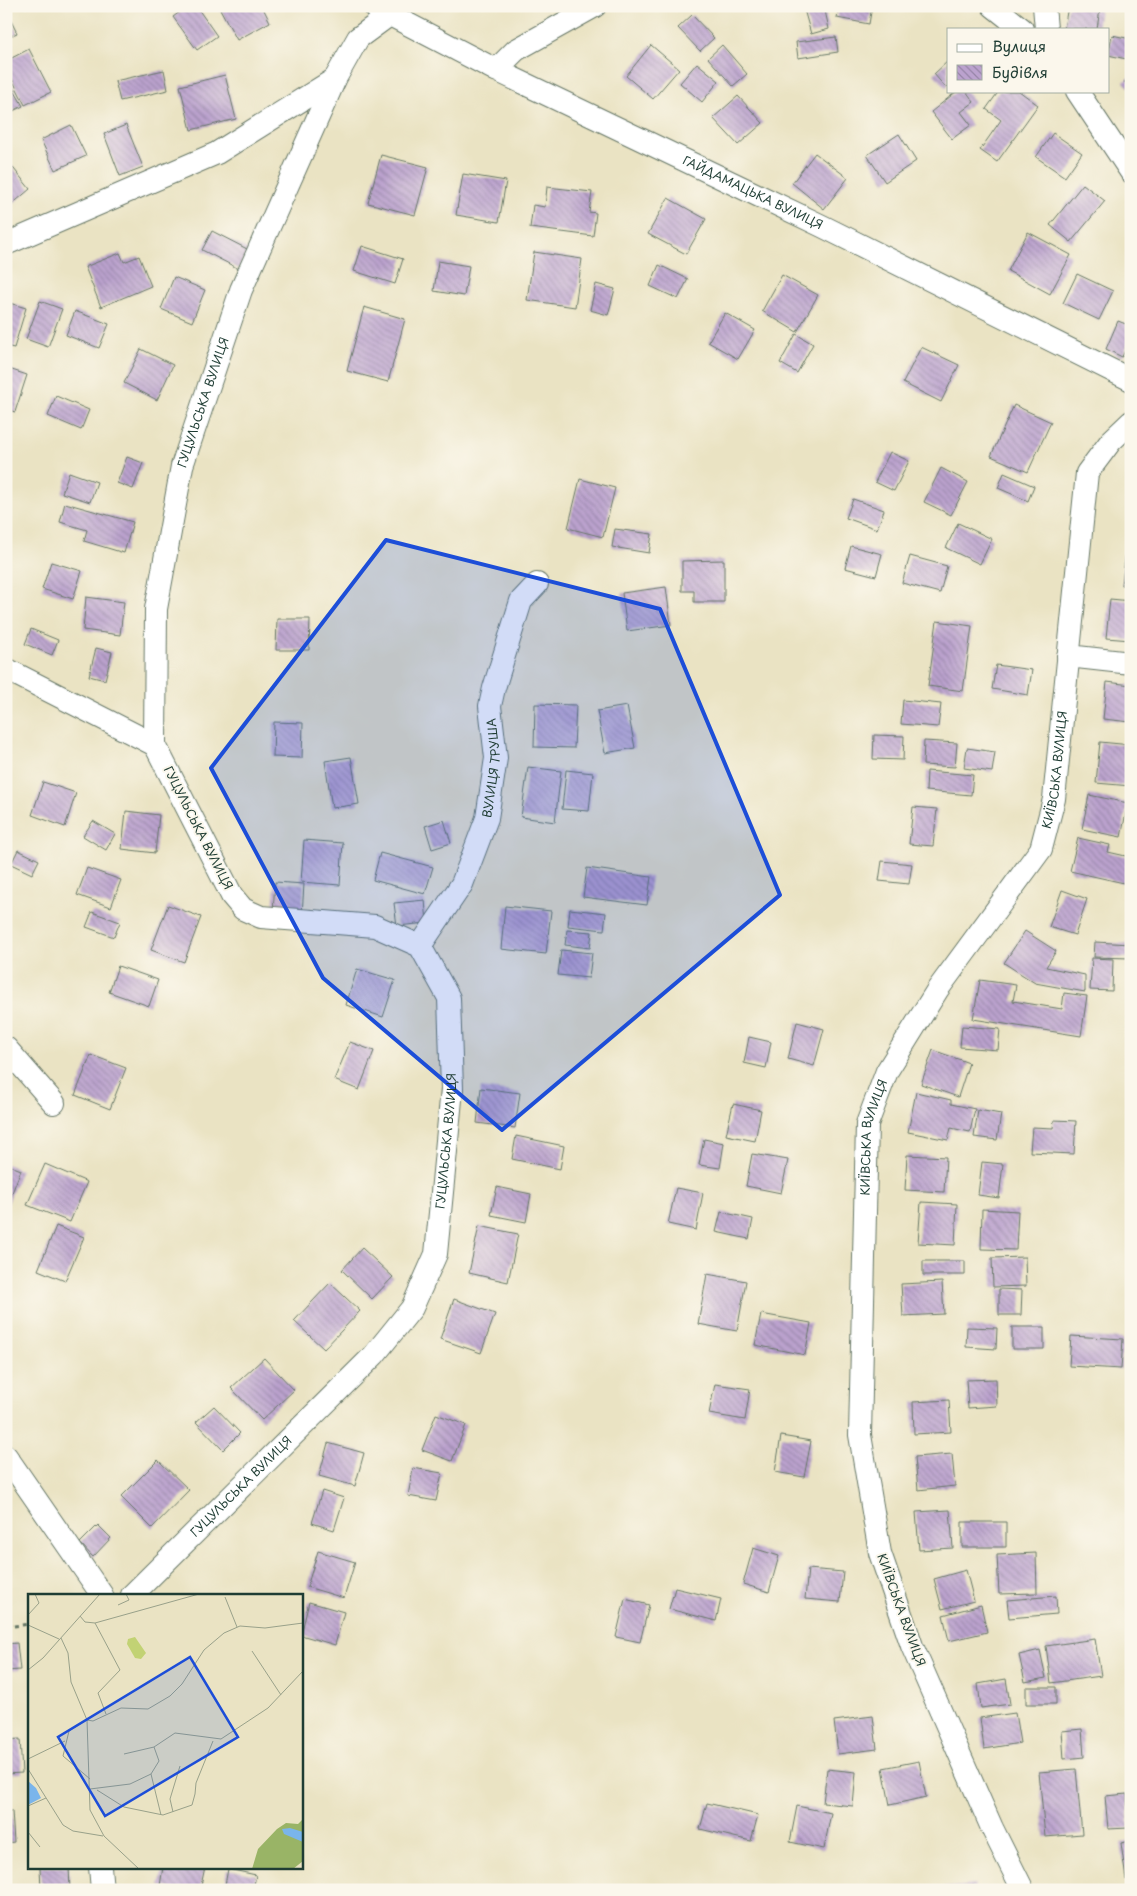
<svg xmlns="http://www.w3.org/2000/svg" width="1137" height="1896" font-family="'Playpen Sans',sans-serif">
<defs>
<pattern id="building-back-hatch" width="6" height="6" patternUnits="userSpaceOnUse" patternTransform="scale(1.25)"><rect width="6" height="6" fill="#bba2ce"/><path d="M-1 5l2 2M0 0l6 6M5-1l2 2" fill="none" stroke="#9785a8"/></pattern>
</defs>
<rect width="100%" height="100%" fill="#fbf7ec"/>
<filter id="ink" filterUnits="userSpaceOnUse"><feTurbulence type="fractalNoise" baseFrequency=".02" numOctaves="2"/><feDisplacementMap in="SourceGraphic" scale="10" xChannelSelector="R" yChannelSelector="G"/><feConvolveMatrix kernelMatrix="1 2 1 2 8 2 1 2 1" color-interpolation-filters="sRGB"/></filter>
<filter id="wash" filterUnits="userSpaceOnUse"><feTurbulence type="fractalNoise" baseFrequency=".0096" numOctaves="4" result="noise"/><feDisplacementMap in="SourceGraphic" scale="20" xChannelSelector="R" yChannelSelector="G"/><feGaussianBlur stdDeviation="1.12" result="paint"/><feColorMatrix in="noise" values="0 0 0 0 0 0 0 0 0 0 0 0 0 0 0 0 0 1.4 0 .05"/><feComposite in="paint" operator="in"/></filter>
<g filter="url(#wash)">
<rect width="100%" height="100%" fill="#eae3c3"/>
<g id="blocks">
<path fill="url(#building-back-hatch)" d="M188,6h8l21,30 -20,14 -24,-33z
M224,6h38l8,16 -33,18 -17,-31z
M803,6h21l5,23 -18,5z
M839,6h33l-3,18 -32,-6z
M1068,6l32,3 -3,20h-33z
M6,11l11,22 -11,5z
M692,15l22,23 -14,13 -22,-23z
M1112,35l19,4v21l-23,-5z
M836,37l2,15 -40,6 -2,-16z
M651,45l28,24 -26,30 -27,-23z
M722,45l25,29 -14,12 -25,-28z
M29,49l22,43 -26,13 -19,-38v-6z
M948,61v25l-2,2 -12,-14z
M697,63l22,18 -17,21 -22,-19z
M164,70l4,20 -48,11 -5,-20z
M225,75l11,44 -45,11 -11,-44z
M1131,75v14l-7,-7z
M10,83l13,23 -14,7 -3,-4v-24z
M957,91h9l8,11 -13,10 10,13 -19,14 -21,-27z
M999,91h20l19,14 -41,57 -17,-12 21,-30 -15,-11z
M738,96l25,27 -25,22 -25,-27z
M71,125l15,31 -31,14 -14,-30z
M126,125l17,42 -23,9 -16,-42z
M1053,133l29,20 -17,24 -29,-20z
M899,134l17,27 -31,21 -18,-27z
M815,153l33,25 -24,31 -32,-26z
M381,155l47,12 -13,48 -47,-12z
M6,159l24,30 -20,17 -4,-5z
M463,174l43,7 -7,41 -43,-7z
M1083,184l22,17 -34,41 -21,-17z
M547,187l45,5 -3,20 7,1 -3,23 -63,-8 3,-23 12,2z
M668,198l38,21 -20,35 -38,-20z
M212,231l37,19 -10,19 -37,-19z
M1028,232l43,23 -21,39 -42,-23z
M362,246l41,13 -8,25 -41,-13z
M534,252l48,7 -7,48 -48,-7z
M120,253l4,9 15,-6 12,30 -50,21 -16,-40z
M438,261l31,5 -5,30 -30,-5z
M659,265l29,14 -10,20 -28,-13z
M1077,274l36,17 -14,29 -36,-17z
M782,275l36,20 -21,37 -35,-21z
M174,277l31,13 -13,32 -31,-13z
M596,284l19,5 -7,26 -18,-5z
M40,301l22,8 -14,38 -22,-8z
M6,302l20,6 -12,40 -8,-2z
M364,307l41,12 -17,63 -41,-11z
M75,311l34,13 -10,24 -33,-13z
M725,313l30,17 -17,29 -30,-17z
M1118,321l13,5v12l-9,19 -16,-8z
M796,334l17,10 -16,29 -17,-10z
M921,347l38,18 -18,37 -38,-19z
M141,349l32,16 -16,35 -33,-17z
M6,368l21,7 -12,37 -9,-3z
M56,396l33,14 -8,20 -33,-14z
M1014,405l37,17 -23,50 -37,-16z
M890,452l19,9 -15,30 -19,-9z
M127,457l16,6 -10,26 -16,-6z
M941,468l27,14 -17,33 -27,-13z
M69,472l28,10 -7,20 -28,-9z
M1004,473l30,13 -6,15 -30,-13z
M580,479l35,9 -12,49 -35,-9z
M853,499l31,11 -7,19 -31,-11z
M65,503l68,19 -9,31 -40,-12 3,-11 -27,-8z
M958,523l34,16 -12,25 -34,-16z
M615,529l37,5 -3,19 -37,-6z
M1127,540l4,1v46l-9,-2z
M851,546l31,8 -6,22 -31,-8z
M910,556l37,10 -7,27 -38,-10z
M724,560v42h-30v-11h-12v-30z
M51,562l31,9 -9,28 -31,-10z
M666,587l5,38 -44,6 -5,-38z
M86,597l38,5 -4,33 -37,-5z
M1110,599l21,2v39l-25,-2z
M277,619h33l-1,31h-33z
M937,621l35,5 -9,65 -35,-5z
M31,629l27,11 -6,15 -27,-11z
M96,648l16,4 -7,28 -16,-4z
M996,665l36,5 -4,25 -36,-6z
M1107,682l24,3v37l-28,-3z
M903,700l38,4 -3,23 -37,-3z
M535,704l41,1 -2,43 -40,-1z
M627,706l8,42 -30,5 -8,-42z
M274,722l29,1 -1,35 -29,-1z
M874,735l30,1 -1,24 -30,-1z
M924,741l33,2 -2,24 -32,-2z
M1100,742l31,3v41l-35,-3z
M967,748l28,4 -3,20 -28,-4z
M351,757l8,47 -27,4 -7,-47z
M528,767l33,4 -6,51 -34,-5z
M566,770l27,3 -4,38 -27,-2z
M927,771l46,4 -2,20 -45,-4z
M43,782l33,11 -11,34 -33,-12z
M1089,795l39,8 -7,34 -39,-8z
M913,807l24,2 -4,37 -24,-2z
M126,811l33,4 -4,38 -33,-4z
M444,820l7,23 -19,6 -7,-23z
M93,821l22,13 -9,16 -23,-14z
M1078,838l32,7 -2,7 22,5 -6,26 -54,-12z
M304,840l39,3 -3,42 -39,-3z
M18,850l21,10 -7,14 -21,-10z
M380,853l53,14 -8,27 -52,-14z
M882,861l30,3 -3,20 -30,-3z
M87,868l34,12 -10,27 -34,-12z
M587,868l64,9 -4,28 -64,-8z
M275,882l29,2 -2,31 -29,-3z
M1062,890l25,9 -12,36 -26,-8z
M425,900l2,23 -30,3 -3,-23z
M168,905l33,12 -17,45 -33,-12z
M505,906l46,5 -5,43 -45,-5z
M570,909l36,4 -2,17 -36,-4z
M92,912l28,10 -6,15 -28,-10z
M567,930l25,2 -2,16 -25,-3z
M1025,931l31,20 -10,16 39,8v17l-50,-9 -31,-20z
M1095,942l36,2 -1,14 -36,-1z
M561,950l31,3 -3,25 -31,-3z
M1092,958l21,1 -1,32 -22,-1z
M118,966l40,14 -9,26 -40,-14z
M357,969l38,11 -12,37 -37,-12z
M980,980l36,5 -3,16 49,8 2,-16 23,3 -6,40 -108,-17z
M797,1022l27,7 -10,37 -26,-7z
M962,1026l38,3 -2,21 -38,-3z
M749,1037l22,5 -5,26 -22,-5z
M350,1042l24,9 -15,39 -25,-10z
M933,1050l36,13 -11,34 -37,-13z
M91,1055l35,13 -16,41 -35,-14z
M481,1088l39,5 -5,35 -38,-5z
M916,1092l35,8v4l24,5 -5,23 -19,-4 -3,12 -40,-8z
M733,1104l28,6 -6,31 -29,-6z
M978,1110l23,4 -4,26 -23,-3z
M1054,1120l22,1 -2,33 -44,-2 2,-25 21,1z
M516,1136l48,10 -4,23 -48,-10z
M704,1139l20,4 -4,25 -21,-3z
M752,1154l36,6 -7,33 -35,-7z
M907,1155l39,2 -2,35 -39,-2z
M982,1162l21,2 -4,34 -21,-3z
M6,1164l15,6 -15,38z
M45,1164l42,18 -17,40 -43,-17z
M497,1187l34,7 -5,28 -35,-7z
M676,1188l27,5 -7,37 -28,-6z
M921,1202l36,2 -2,41 -37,-2z
M982,1209l36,2 -2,39 -35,-1z
M721,1212l32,7 -4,20 -33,-7z
M56,1226l28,11 -19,44 -27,-11z
M479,1226l39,8 -10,48 -39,-9z
M362,1248l31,29 -21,22 -30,-29z
M1025,1257l1,29 -33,1 -1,-29z
M923,1261h42v14h-42z
M707,1274l39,7 -9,50 -39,-7z
M942,1282l2,32 -41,2 -2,-32z
M330,1283l30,28 -36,38 -30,-28z
M999,1289l23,1 -1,25h-22z
M454,1299l41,15 -14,39 -41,-14z
M761,1314l50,9 -6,32 -50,-10z
M967,1327l30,1 -1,21 -30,-2z
M1012,1327h32v22h-32z
M1071,1336l52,3 -2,30 -52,-3z
M264,1358l30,32 -32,30 -31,-32z
M996,1379l1,27 -29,2 -2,-28z
M715,1384l35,5 -5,31 -36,-6z
M949,1400l2,32 -37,2 -1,-32z
M214,1406l26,27 -17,17 -27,-28z
M436,1414l30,11 -14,36 -30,-11z
M781,1436l30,5 -7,36 -29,-5z
M328,1443l36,10 -9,33 -36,-10z
M952,1454l3,32 -37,4 -3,-33z
M158,1460l31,30 -37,38 -31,-31z
M413,1468l29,5 -6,28 -28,-5z
M322,1491l22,7 -10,32 -22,-7z
M950,1510l3,38 -34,2 -3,-38z
M962,1522h44v25h-44z
M98,1525l13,13 -18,19 -13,-14z
M753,1548l26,8 -10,36 -26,-8z
M318,1551l37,11 -11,36 -37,-11z
M1036,1553l1,40 -38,1 -2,-39z
M808,1569l35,3 -3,30 -35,-3z
M966,1570l8,31 -32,8 -8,-30z
M675,1588l46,11 -5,22 -47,-12z
M1056,1596l1,18 -48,4 -2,-18z
M625,1599l24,6 -9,37 -24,-5z
M309,1602l35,10 -9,33 -34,-10z
M981,1605l6,27 -38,9 -6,-26z
M1095,1639l6,37 -50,7 -5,-37z
M17,1643l3,27 -14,1v-27z
M1040,1650l6,28 -21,4 -6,-27z
M1006,1679l4,25 -29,4 -3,-24z
M1026,1687h30v17h-30z
M1015,1713l5,30 -36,6 -4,-31z
M873,1716l4,33 -39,5 -4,-33z
M1082,1729l2,28 -20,2 -2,-28z
M20,1739l2,34 -16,1v-34z
M919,1761l7,36 -36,8 -7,-37z
M827,1769l29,3 -3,34 -30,-3z
M1076,1769l6,65 -37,3 -6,-65z
M1127,1794l2,34 -21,1 -3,-33z
M707,1803l51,12 -7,26 -51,-12z
M797,1806l34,7 -7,36 -34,-7z
M6,1811h6l2,31 -8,1z
M1131,1841v39h-5l-5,-37z
M40,1867h29l1,23h-29z
M163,1867h42l-5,23h-22l-18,-4z
M228,1869l28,6 -3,15h-29z
M974,1885l1,5h-32v-2z"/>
</g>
</g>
<g filter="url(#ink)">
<use href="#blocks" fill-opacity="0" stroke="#676" stroke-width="1"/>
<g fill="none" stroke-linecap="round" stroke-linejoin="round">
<g stroke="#676" stroke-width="24">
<g id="minor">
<path d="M993,6l29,23"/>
<path d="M1044,6l2,23"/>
<path id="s1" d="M375,7l121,63 326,156 309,154"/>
<path d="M496,70l20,-20 79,-44"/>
<path d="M1077,91l54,81"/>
<path d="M6,244l211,-91 118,-74"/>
<path d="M1068,656l63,7"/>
<path d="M6,669l149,76"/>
<path id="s2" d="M420,946l42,-62 25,-66 9,-60 -6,-52 4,-18 27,-87 16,-17"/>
<path d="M6,1048l48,55"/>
<path d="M6,1456l96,139"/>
<path id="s3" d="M132,1595l242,-240 38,-47 24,-54 16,-165 -3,-91 -29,-52 -45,-20 -114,-9 -18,-8 -11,-13 -77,-151 1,-136 26,-143 59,-176 94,-211 23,-41 30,-22"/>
<path d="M100,1867l2,23"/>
<path id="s4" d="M1023,1890l-31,-62 -80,-182 -32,-93 -20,-118 7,-311 20,-53 51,-82 103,-140 13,-50 33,-326 24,-32 20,-19"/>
</g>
</g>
<path stroke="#676" stroke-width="3" stroke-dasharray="4 4" stroke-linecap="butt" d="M6,1627l23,-3"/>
<use href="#minor" stroke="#fff" stroke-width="22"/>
</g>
</g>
<path fill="#1d4ed8" fill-opacity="0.2" stroke="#1d4ed8" stroke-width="4" stroke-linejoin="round" d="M386,540l274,69 120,286 -278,235 -179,-152 -112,-210z"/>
<g text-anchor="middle" stroke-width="4" stroke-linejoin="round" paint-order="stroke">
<g font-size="12" fill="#1f3d34" stroke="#fbf7ec">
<text dy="4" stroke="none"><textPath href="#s1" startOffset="421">ГАЙДАМАЦЬКА ВУЛИЦЯ</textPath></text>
<text dy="4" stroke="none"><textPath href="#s3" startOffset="1495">ГУЦУЛЬСЬКА ВУЛИЦЯ</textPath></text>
<text dy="4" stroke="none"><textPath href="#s2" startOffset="196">ВУЛИЦЯ ТРУША</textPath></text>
<text dy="4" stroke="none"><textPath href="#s4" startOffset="1205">КИЇВСЬКА ВУЛИЦЯ</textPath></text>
<text transform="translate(198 828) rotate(63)" y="4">ГУЦУЛЬСЬКА ВУЛИЦЯ</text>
<text dy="4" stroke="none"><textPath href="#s4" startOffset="785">КИЇВСЬКА ВУЛИЦЯ</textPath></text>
<text dy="4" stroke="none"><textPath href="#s3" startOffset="574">ГУЦУЛЬСЬКА ВУЛИЦЯ</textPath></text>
<text dy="4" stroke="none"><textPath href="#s3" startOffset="154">ГУЦУЛЬСЬКА ВУЛИЦЯ</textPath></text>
<text transform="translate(901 1610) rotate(70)" y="4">КИЇВСЬКА ВУЛИЦЯ</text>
</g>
</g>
<g transform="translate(28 1594)">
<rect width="275" height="275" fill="#eae3c3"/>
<path d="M275,225v42l-10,8h-41l6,-20 19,-20 9,-6 12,1z" fill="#99b466"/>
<path d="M107,43l11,16 -5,6 -6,-1 -8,-14 1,-5z" fill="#c2d274"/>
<path d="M0,187l8,7 5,10 -13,7zM262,234l13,4v10l-19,-8 -2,-5z" fill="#7ab5eb"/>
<path fill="none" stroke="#99a18a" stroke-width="1" d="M197,3l12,30M90,11l11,-5 -3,-6M0,21l11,-12 -4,-9M52,22l5,6 10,1 104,-29M67,29l25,47 -22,23 8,21M0,31l31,14M33,44l7,15 3,29 16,38 3,90 14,26 35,33M224,57l29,44M0,76l15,-12 57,-64M59,126l6,1 28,-13 27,1 22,-13 12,-12 22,-34 20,-17 16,-7 25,2 38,-5M57,127l-16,10 -6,25 27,23M96,160l30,-7M0,165l37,-18M0,175l35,56 10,6 30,5M123,180l10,41M62,195l40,-5 21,-10 8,-13 -5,-14 21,-14 46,6 47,-31 35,-37M69,196l27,17 39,8 29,-10 3,-11M167,200l1,-11 17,-42M0,212l18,-8M145,218l-3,-13 10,-33M0,238l12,15"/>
<path fill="#1d4ed8" fill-opacity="0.15" stroke="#1d4ed8" stroke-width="2.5" d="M162,63l48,80 -133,79 -47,-79z"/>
<rect width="275" height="275" fill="none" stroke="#1f3d34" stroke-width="2.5"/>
</g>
<rect width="1137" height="1896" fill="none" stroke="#fbf7ec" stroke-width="25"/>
<rect x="947" y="28" width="162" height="65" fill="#fbf7ec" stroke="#a3ada2"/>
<rect x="957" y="44" width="25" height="8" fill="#ffffff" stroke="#a3ada2"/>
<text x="992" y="52" font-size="15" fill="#1f3d34">Вулиця</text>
<rect x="957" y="65" width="25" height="15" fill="url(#building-back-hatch)" stroke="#a3ada2"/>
<text x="992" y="78" font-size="15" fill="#1f3d34">Будівля</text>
</svg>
